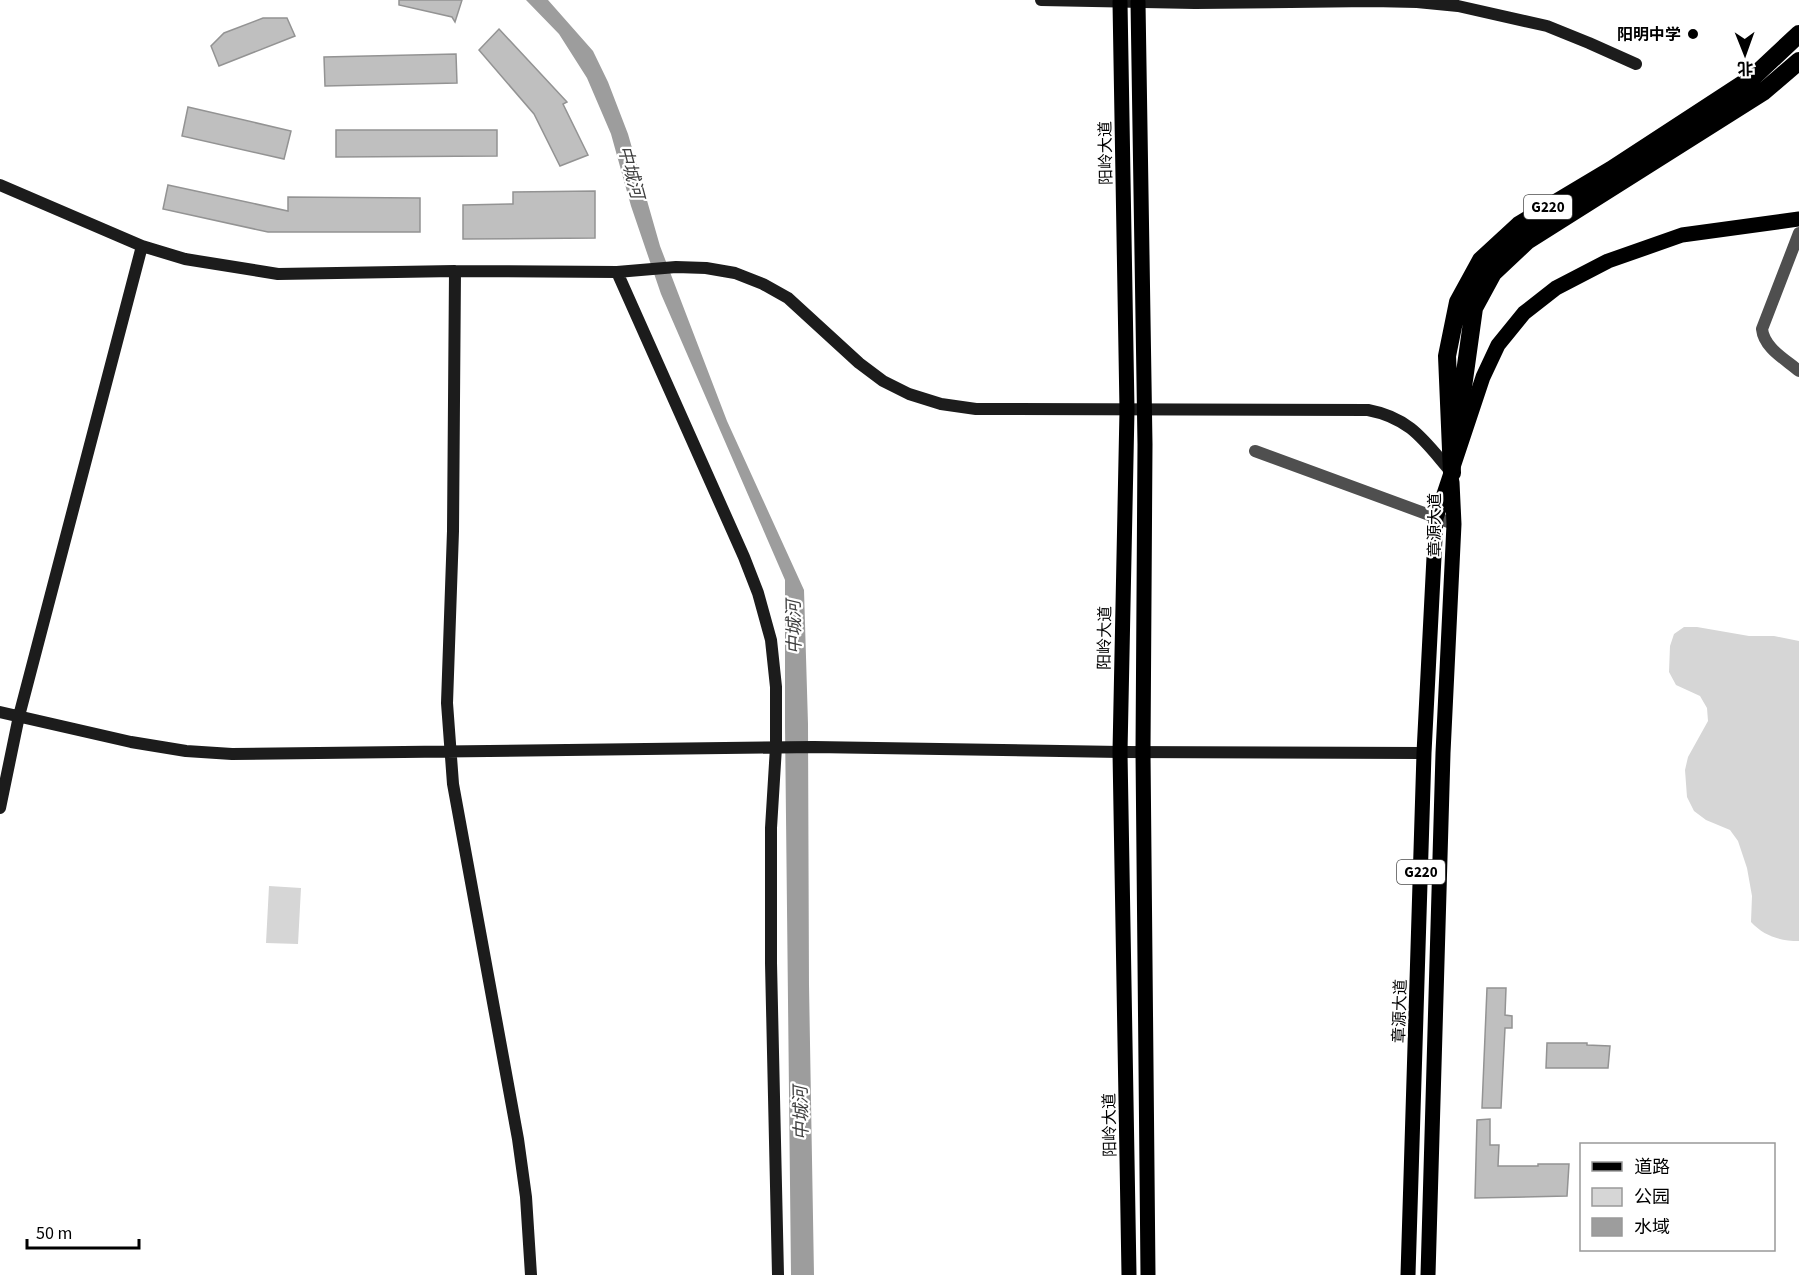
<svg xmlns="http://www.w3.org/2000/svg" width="1799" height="1275" font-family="'Source Sans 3','Noto Sans SC',sans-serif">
<rect width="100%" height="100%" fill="#fff"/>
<path fill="#d6d6d6" d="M1684,627h13l52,9h25l25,5v300c-19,0 -35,-5 -48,-19l1,-26 -5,-28 -9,-27 -8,-11 -24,-10 -12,-9 -7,-14 -2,-27 3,-13 20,-36 -1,-13 -7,-12 -24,-11 -7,-13 1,-26 4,-12z
M269,886l32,2 -3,56 -32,-1z"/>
<path fill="#9d9d9d" d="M526,0h22l45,51 15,31 20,52 32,112 67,175 77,169 4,134 1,261 5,290h-23l-6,-550v-145l-124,-286 -30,-88 -20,-72 -24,-56 -28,-44z"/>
<path fill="#bfbfbf" stroke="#939393" stroke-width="1.5" d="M399,0h63l-7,22 -3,-5 -53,-12z
M263,18h24l8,18 -76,30 -8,-20 13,-13z
M499,29l68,73 -4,2 25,51 -28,11 -26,-52 -55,-64z
M456,54l1,29 -132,3 -1,-29z
M188,107l103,24 -7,28 -102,-23z
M336,130h161v26l-161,1z
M168,185l120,26v-14l132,1v34h-152l-105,-23z
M595,191v47l-132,1v-34l50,-1v-12z
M1487,988h19l-1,27 7,1v12h-7l-4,80h-19z
M1547,1043h40v2l23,1 -2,22h-62z
M1490,1119v26h9l-1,21h40v-2h31l-2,32 -92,2 2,-78z"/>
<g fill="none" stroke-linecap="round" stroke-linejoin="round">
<path stroke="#4f4f4f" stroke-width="12" d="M1799,233l-37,96c2,19 23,30 37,42
M1255,451l199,73"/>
<path stroke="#1c1c1c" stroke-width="12" d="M1041,0l154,3 177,-2 45,1 41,4 89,20 42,17 47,21
M0,185l142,61 43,13 93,15 177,-3 162,1 59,-5 30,1 29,5 28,11 25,14 71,65 24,18 26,13 32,10 35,5 392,1c43,8 57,32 84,63
M455,271l-2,260 -6,172 6,81 65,355 8,58 5,78
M617,272l127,285 14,36 13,47 5,47v60l-5,81v135l7,312
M0,712l131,30 55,9 46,3 582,-7 306,5 304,1
M0,808l19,-92 123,-470"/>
<path stroke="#000" stroke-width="15" d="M1120,2l7,408 -7,342 9,523
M1138,2l7,442 -2,308 5,523
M1408,1275l16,-522 12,-235 47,-141 15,-32 26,-32 32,-25 52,-27 74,-26 117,-16
M1428,1275l15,-522 11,-229 -2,-42"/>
<path stroke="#000" stroke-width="18" d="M1458,423l16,-115 19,-35 34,-32 236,-149 36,-31
M1452,473l-5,-117 11,-54 23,-42 38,-35 92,-55 141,-92 47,-44"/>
</g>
<circle fill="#000" stroke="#fff" stroke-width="2" cx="1693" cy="34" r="6"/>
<g text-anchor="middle" stroke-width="4.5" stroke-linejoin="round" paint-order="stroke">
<g fill="#fff" stroke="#4c4c4c" stroke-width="1.5">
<rect x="1524" y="195" width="48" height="24" rx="4.5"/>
<rect x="1397" y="860" width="48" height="24" rx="4.5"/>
</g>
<g font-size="15" font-weight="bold" fill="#000">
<text x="1548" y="212">G220</text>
<text x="1421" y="877">G220</text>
</g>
<g font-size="16" font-weight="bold" fill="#000" stroke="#fff" text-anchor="end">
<text x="1681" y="40">阳明中学</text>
</g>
<g font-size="16" fill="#000" stroke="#fff">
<text transform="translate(1105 153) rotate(-91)" y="6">阳岭大道</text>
<text transform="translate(1434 525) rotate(-90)" y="6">章源大道</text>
<text transform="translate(1104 638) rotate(-89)" y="6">阳岭大道</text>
<text transform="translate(1399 1011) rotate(-88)" y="6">章源大道</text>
<text transform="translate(1109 1125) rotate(-91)" y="6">阳岭大道</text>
</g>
<g font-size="18" font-style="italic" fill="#3e3e3e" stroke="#fff">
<text transform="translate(631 172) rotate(75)" y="6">中城河</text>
<text transform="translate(794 627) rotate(-91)" y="6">中城河</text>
<text transform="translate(801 1113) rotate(-91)" y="6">中城河</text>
</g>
</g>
<rect x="1580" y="1143" width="195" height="108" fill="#ffffff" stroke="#999999" stroke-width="1.5"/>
<rect x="1592" y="1162" width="30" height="9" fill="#000000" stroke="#999999" stroke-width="1.5"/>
<text x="1634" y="1173" font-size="18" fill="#000000">道路</text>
<rect x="1592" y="1188" width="30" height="18" fill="#d6d6d6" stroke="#999999" stroke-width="1.5"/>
<text x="1634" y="1203" font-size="18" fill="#000000">公园</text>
<rect x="1592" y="1218" width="30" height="18" fill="#9d9d9d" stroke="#999999" stroke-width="1.5"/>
<text x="1634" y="1233" font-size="18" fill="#000000">水域</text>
<g transform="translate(1745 54) rotate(179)" stroke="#ffffff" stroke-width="4.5" paint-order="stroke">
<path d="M0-4.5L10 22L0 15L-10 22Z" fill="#000000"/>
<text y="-9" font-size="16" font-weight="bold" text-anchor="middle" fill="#000000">北</text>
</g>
<path d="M27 1239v9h112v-9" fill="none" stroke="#000000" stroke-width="3"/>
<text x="36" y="1239" font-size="18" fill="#000000" stroke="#ffffff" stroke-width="4.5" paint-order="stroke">50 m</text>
</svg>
